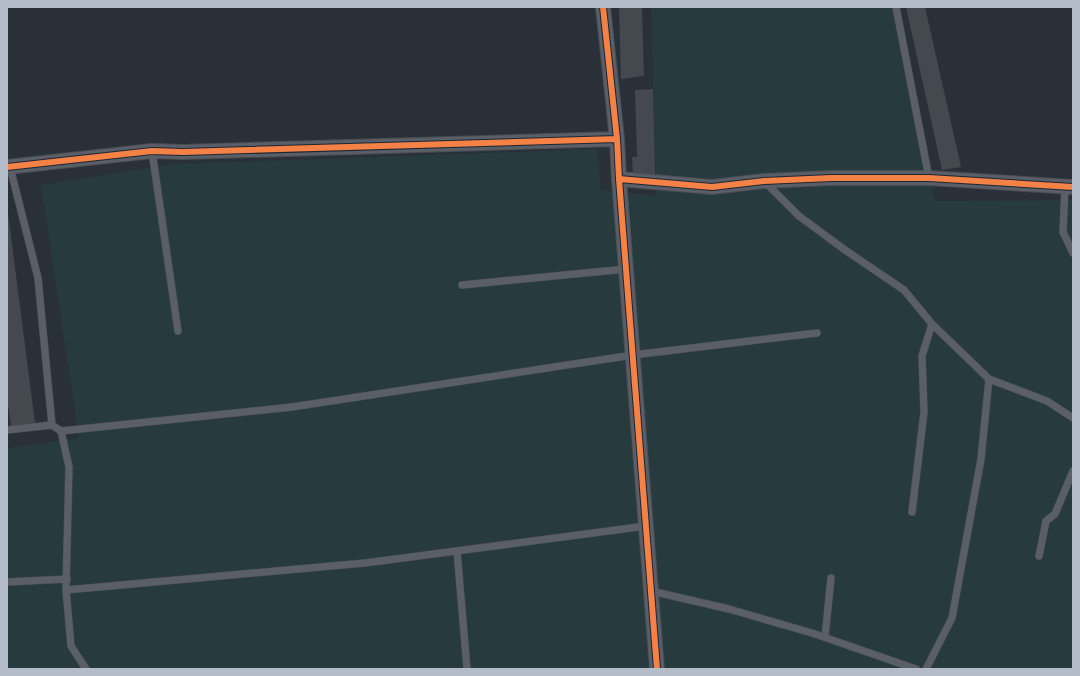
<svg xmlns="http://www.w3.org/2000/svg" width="1080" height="676" font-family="Raleway,sans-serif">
<rect width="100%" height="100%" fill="#2a3038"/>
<path fill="#273a3e" d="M651,7h245l39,194 138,-1v469h-1066v-221l72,-10 -38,-253 132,-21 424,-15 4,41 55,6z"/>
<path fill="#444950" d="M619,7h23l2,69 -23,3z
M906,7h19l36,160 -19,3z
M653,89l2,85h-22l-1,-17h5l-2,-67z
M7,213h1l27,210 -24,3 -4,-29z"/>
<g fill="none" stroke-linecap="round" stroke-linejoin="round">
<g stroke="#484c53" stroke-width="8">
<path id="lane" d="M896,7l33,171
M152,151l26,180
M764,181l35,35 46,34 59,40 28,34 57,55 58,22 26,17
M1065,187l-2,45 10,21
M462,285l164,-16
M52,425l9,6 231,-24 341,-52 184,-22
M7,430l45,-5 -14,-147 -28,-111
M61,431l8,36 -3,123 5,56 15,23
M912,512l12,-100 -2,-56 10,-32
M457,551l10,118
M1039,556l7,-35 9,-7 18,-43
M7,582l60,-3
M66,590l299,-27 281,-37
M651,591l78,18 83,24 104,36
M825,637l6,-59
M926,669l26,-51 29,-159 8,-80"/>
</g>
<g stroke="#484c53" stroke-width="16">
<path id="street" d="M603,7l14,132 2,40 38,490
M7,167l145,-16 31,1 434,-13
M619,179l93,8 52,-6 67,-3h98l144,9"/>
</g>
<use href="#lane" stroke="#5a5e66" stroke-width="7"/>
<use href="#street" stroke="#5a5e66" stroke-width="14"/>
<g stroke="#1d2633" stroke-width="8">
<path id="cycleway" d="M603,7l14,132 2,40 38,490
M7,167l145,-16 31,1 434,-13
M619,179l93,8 52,-6 67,-3h98l144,9"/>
</g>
<use href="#cycleway" stroke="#f48246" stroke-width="6"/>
</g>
<rect width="1080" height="676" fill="none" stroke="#b4bcc9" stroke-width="16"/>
</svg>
